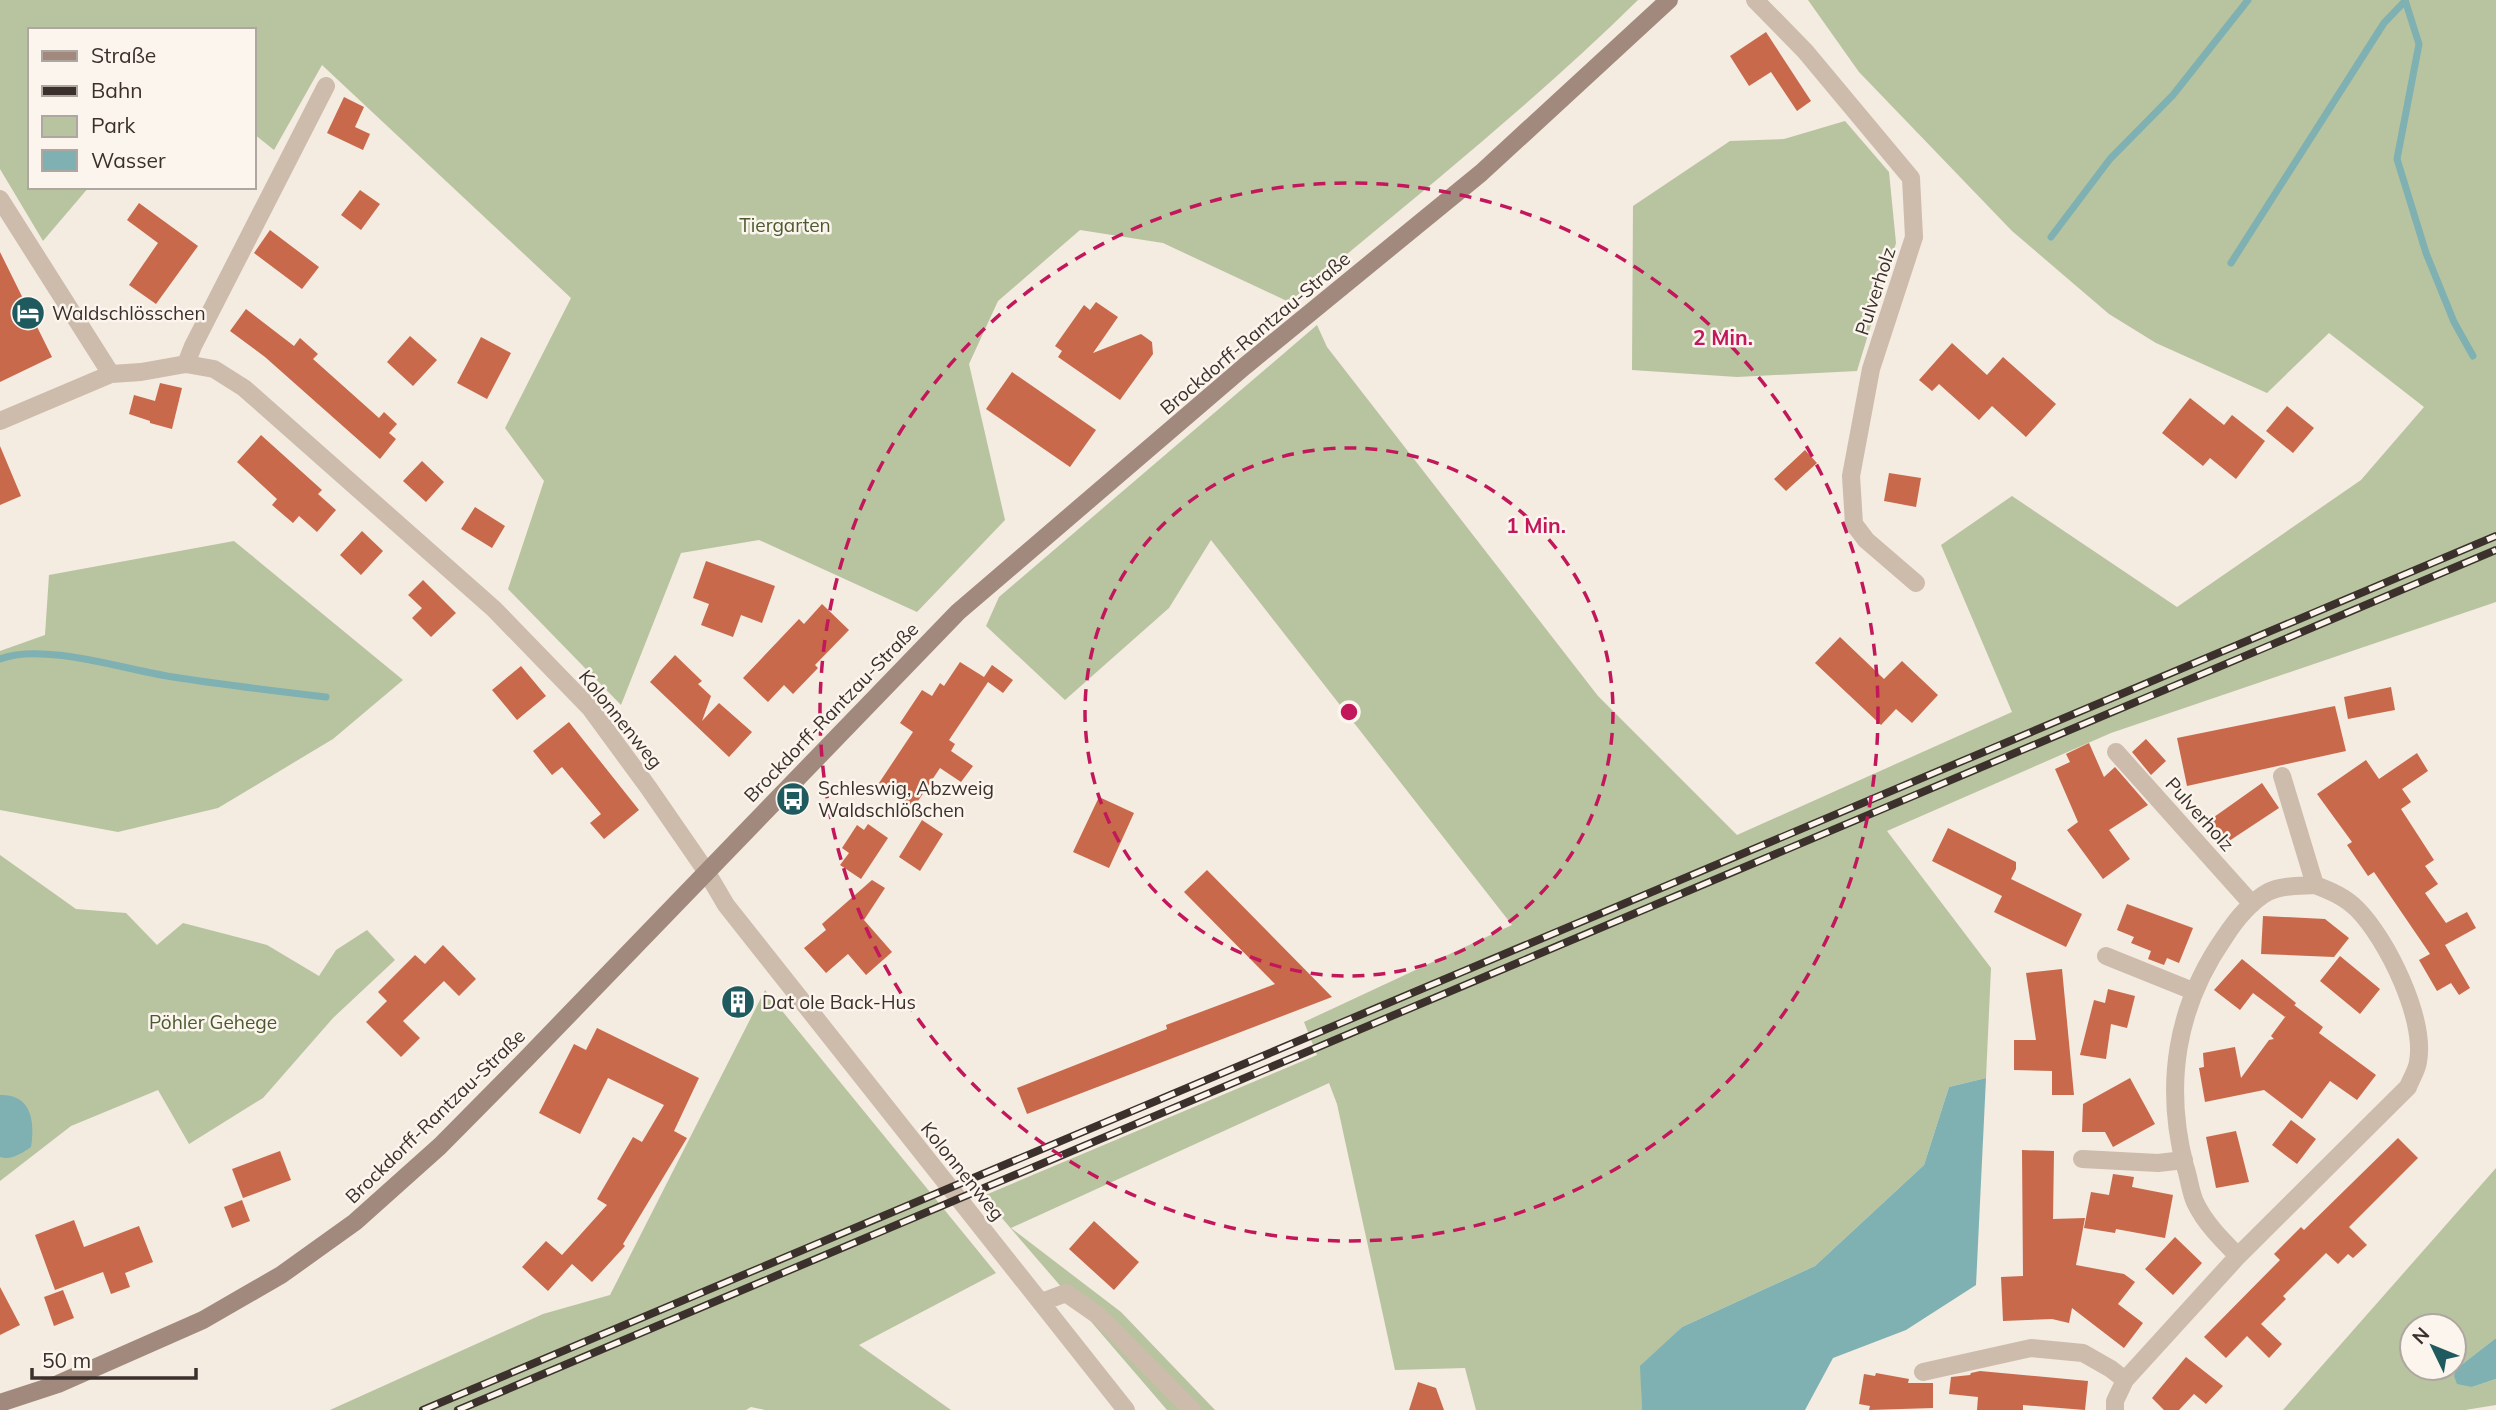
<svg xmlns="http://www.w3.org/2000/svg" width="2496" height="1410" font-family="Mulish,sans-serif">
<rect width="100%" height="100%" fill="#f4ebe1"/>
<path fill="#b8c4a0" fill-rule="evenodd" d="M0,0h1638c-110,108 -231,204 -349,302l-126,-59 -83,-13 -82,71 -29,63 36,156 -88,92 -158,-72 -78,13 -60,152 -113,-116 36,-108 -39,-53 66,-130 -249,-233 -48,85 -20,-16v-104h-224v157h59l-46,54 -43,-72z
M1808,0h688v602l-385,131 -224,98 104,137 -5,110 -37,9 -25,78 -109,101 -133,61 -41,39 1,44h-166l-11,-42 -70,2 -58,-266 -8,-21 -318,145 110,84 94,98h-48l-184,-214 334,-141 -13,-33 208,-97 -301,-385 -42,68 -104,92 -79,-74 13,-29 318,-272 10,22 271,349 139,139 275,-123 -71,-167 71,-49 165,111 184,-127 63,-73 -95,-74 -62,60 -111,-50 -47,-29 -97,-83 -153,-159z
M1845,121l44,51 7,71 -39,128 -120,6 -105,-7 1,-164 97,-65 54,-2z
M234,541l169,139 -70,59 -115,69 -100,24 -118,-22v-159l45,-16 4,-60z
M0,855l76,54 50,4 31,32 26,-22 84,22 52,31 17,-26 31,-20 28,30 -62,58 -70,80 -74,46 -31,-54 -87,36 -71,55z
M765,990l231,283 -137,72 92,65h-186l-14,-3 -5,3h-416l213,-96 67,-19z
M2496,1168v170l-40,31 16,18 24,-8v26l-31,5h-182zM2412,1326h42v42h-42z"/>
<path fill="#7fb0b2" d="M1986,1078l-10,207 -70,45 -73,28 -28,52h-163l-2,-44 42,-39 133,-61 109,-101 25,-78z
M0,1095c32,-1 35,27 31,52 -9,6 -20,14 -31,10z
M2496,1338v41l-24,8 -15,-3 -3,-8 2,-7z"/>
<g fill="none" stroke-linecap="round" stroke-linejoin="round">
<path stroke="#7fb0b2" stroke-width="7" d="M2405,0l14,44 -22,115 29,94 28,69 19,34
M2051,237l59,-78 63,-64 75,-95
M2231,263l153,-240 21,-22
M0,659c43,-17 126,11 173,18 51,8 102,14 153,20"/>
</g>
<path fill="#c8694b" d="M1766,32l45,69 -14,10 -26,-39 -22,14 -19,-30z
M344,97l20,10 -9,20 15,7 -7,16 -36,-17z
M360,190l20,14 -19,26 -20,-15z
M139,203l59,43 -42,58 -27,-19 29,-42 -31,-23z
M270,230l49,37 -17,22 -48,-36z
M0,252l52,105 -52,25z
M1096,302l22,15 -25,36 48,-19 11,8 1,12 -33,46 -62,-43 4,-6 -7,-5 29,-41 6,5z
M246,309l48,37 6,-8 18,16 -5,5 66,59 5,-6 13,12 -8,9 7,6 -16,20 -115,-102 -35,-26z
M410,336l27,24 -24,26 -26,-24z
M481,337l30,16 -24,46 -30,-16z
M1952,343l35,32 16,-18 53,47 -30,33 -34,-31 -13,14 -40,-36 -7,7 -13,-11z
M1012,372l84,58 -26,37 -84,-58z
M160,383l22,5 -10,41 -22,-6v-2l-21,-7 5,-19 21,6z
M2190,398l34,27 8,-10 33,26 -29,38 -26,-21 -7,8 -41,-33z
M2287,406l27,22 -21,25 -27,-22z
M261,435l61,55 -4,4 18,16 -19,22 -18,-16 -6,7 -21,-18 5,-6 -40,-37z
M0,446l21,50 -21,9z
M1805,450l12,13 -31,28 -12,-12z
M422,461l22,21 -18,20 -23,-21z
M1889,473l32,5 -5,29 -32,-6z
M475,507l30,19 -13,22 -31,-19z
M362,531l21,20 -22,24 -21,-20z
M706,561l69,25 -13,37 -21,-8 -8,22 -32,-12 8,-21 -16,-6z
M423,580l33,33 -25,24 -19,-19 10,-10 -14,-13z
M822,604l27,26 -34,35 3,3 -25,26 -9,-9 -16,17 -25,-24 56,-59 5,5z
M1840,637l44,42 18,-18 36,34 -26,28 -16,-14 -15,16 -66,-62z
M675,655l27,26 -4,3 13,12 -9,25 17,-18 33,29 -23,25 -79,-75z
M960,662l24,15 8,-12 21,15 -10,13 -15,-11 -39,58 6,4 -4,7 22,15 -12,16 -21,-14 -26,39 -35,-24 34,-51 -13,-9 22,-33 10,6 8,-13 4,3z
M521,666l25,30 -29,24 -25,-30z
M2391,687l4,23 -47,9 -4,-22z
M2335,706l11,45 -159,35 -10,-48z
M569,722l70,88 -35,29 -14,-16 11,-9 -39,-47 -10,8 -19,-24z
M2146,739l20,22 -15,14 -19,-23z
M2089,743l15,34 11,-10 33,38 -39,25 21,29 -27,20 -36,-49 11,-8 -23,-53 15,-7 -4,-8z
M2417,753l11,18 -26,18 9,13 -10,7 33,51 -9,6 13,18 -13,9 21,30 21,-11 9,16 -31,17 25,43 -11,7 -8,-12 -14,8 -18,-31 11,-6 -56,-82 -6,4 -21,-31 5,-3 -35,-48 49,-34 13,19z
M2262,783l17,25 -56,37 -16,-23z
M1099,797l35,16 -25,55 -36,-16z
M922,820l21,14 -23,37 -21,-14z
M868,824l20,14 -27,41 -21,-14 9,-12 -7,-5 15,-23 7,5z
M1948,828l68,34v7l-5,10 71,35 -16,33 -72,-35 8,-16 -70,-35z
M1207,870l125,127 -305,117 -10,-26 150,-59 -1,-4 109,-41 -91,-92z
M872,880l13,8 -21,32 28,32 -26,23 -18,-21 -22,19 -22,-25 22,-18 -4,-6z
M2127,904l66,24 -14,35 -12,-5 -3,7 -16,-6 3,-8 -20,-8 3,-6 -17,-7z
M2263,916l62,3 24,19 -15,19 -73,-3z
M443,945l33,34 -17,17 -15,-15 -41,40 17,17 -19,19 -35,-35 21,-21 -9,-9 37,-37 10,9z
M2340,956l40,33 -20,25 -40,-33z
M2242,959l54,44 -11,14 -32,-24 -13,17 -26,-20z
M2062,969l12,126h-22v-24l-38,-1v-30h22l-10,-67z
M2108,989l27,7 -8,32 -16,-4 -5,35 -26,-4 14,-55 11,3z
M731,990l17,2 -3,23 -17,-3z
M2294,1005l29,22 -4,6 57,42 -19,25 -27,-19 -28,38 -38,-29 -59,12 -6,-34 5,-1 -1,-14 32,-6 6,31 28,-38 5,-1 -3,-3z
M597,1028l102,50 -25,53 13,7 -64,106 2,2 -33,36 -20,-18 -24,27 -26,-24 24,-26 16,14 45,-50 -10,-6 36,-62 9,5 22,-37 -56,-27 -28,56 -41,-21 35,-69 12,6z
M2130,1078l25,46 -42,23 -8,-15h-23l1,-28z
M2291,1120l25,19 -19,25 -25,-19z
M2236,1131l13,51 -33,6 -10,-51z
M2398,1138l20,20 -69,69 18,18 -14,13 -5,-4 -10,10 -12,-11 -43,43 3,3 -25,25 21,20 -13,14 -22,-22 -21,22 -22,-21 76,-77 -6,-6 27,-27 3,3z
M2022,1150l32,1 -1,68 32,-1 -9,47 48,9 11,8 -17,22 25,19 -19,25 -52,-40 -3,15 -17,-4 -49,2 -2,-44 22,-1z
M280,1151l11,29 -48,18 -11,-29z
M2113,1174l21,3 -2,10 41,8 -8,43 -49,-9 -1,4 -31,-5 7,-36 18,3z
M242,1200l8,21 -18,7 -8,-21z
M74,1220l10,27 55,-21 14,36 -28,11 5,14 -19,7 -8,-22 -48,18 -20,-55z
M1094,1221l45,41 -25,28 -45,-41z
M2175,1237l27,26 -29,32 -28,-26z
M0,1287l20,38 -20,10z
M63,1290l11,28 -20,8 -10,-29z
M2186,1357l37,29 -17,18 -12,-10 -15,16h-15l-12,-12z
M1980,1371l108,10 -3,29 -62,-5v5h-46l1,-13 -29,-3 2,-17 19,-2 1,-2z
M1876,1373l33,6 -1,4h25v25l-64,2 1,-4 -11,-2 5,-30 11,2z
M1418,1382l18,6 8,22h-35z"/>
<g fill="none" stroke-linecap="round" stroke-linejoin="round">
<path stroke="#cdbbac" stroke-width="18" d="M1755,0l50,51 106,127 3,59 -43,132 -20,107 3,48 12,16 50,43
M0,199l111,175
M186,364l7,-18 133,-260
M0,421l111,-47 30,-2 45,-8 28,5 30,19 250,221 96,99 58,79 58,84 20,34 400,505
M2116,752l136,152
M2106,956l87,35
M2082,1159l76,4 26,-3
M2238,1256c-16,-16 -34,-34 -43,-54 -5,-11 -6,-25 -10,-36 -21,-81 -9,-159 39,-228 11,-17 26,-36 44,-46 14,-7 32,-6 47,-7
M1042,1302l24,-9 33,23 93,94
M1923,1372l108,-24 52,5 28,16 14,11
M2115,1410v-9l10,-21 113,-124 170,-169c3,-8 9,-17 10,-25 8,-43 -31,-123 -61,-153 -12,-12 -26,-18 -42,-24l-33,-109"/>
<path stroke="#a18a7d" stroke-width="18" d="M0,1403l58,-19 145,-64 78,-45 74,-53 85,-76 86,-87 432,-447 287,-246 236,-193 188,-173"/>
<g stroke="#3b302b" stroke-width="8">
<path id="rail" d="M423,1410l2073,-874
M458,1410l2038,-860"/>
</g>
<use href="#rail" stroke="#fbf5ee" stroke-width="5" stroke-dasharray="16" stroke-linecap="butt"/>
</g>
<g fill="none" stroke="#c2185b" stroke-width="3.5" stroke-dasharray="12 9">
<circle cx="1349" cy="712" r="264"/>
<circle cx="1349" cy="712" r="529"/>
</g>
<defs>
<g id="hotel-disc" transform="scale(1.75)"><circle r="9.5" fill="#1f5a5e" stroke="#fbf5ee"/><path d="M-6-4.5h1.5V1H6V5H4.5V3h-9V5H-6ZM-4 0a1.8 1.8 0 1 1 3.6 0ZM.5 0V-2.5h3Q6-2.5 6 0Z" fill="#fff"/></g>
<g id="bus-disc" transform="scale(1.75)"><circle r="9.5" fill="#1f5a5e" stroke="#fbf5ee"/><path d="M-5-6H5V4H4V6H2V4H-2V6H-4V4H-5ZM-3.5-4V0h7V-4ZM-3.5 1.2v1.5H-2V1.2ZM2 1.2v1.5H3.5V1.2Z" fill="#fff"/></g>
<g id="building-disc" transform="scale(1.75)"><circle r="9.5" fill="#1f5a5e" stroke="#fbf5ee"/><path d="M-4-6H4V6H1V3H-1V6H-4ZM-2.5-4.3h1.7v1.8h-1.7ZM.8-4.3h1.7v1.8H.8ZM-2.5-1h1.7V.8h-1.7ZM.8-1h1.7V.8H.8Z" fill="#fff"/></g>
</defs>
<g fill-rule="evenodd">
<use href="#hotel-disc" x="28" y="313"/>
<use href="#bus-disc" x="793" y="799"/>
<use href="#building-disc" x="738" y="1002"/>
</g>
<g text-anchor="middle" stroke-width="5" stroke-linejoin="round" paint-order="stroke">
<g font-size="19" fill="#4a5a2e" stroke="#fbf5ee">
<text x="785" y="232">Tiergarten</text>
<text x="213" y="1029">Pöhler Gehege</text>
</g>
<g font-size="19" fill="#3b302b" stroke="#fbf5ee">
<text transform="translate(1875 291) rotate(-72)" y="7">Pulverholz</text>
<text transform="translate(1255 333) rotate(-40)" y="7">Brockdorff-Rantzau-Straße</text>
<text transform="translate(831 712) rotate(-46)" y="7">Brockdorff-Rantzau-Straße</text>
<text transform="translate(621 719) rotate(51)" y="7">Kolonnenweg</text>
<text transform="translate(2200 814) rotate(48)" y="7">Pulverholz</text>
<text transform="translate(435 1116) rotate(-44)" y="7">Brockdorff-Rantzau-Straße</text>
<text transform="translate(963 1171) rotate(51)" y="7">Kolonnenweg</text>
</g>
<g font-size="19" fill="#3b302b" stroke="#fbf5ee" text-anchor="start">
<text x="52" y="320">Waldschlösschen</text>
<text x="818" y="795">Schleswig, Abzweig<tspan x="818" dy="22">Waldschlößchen</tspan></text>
<text x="762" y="1009">Dat ole Back-Hus</text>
</g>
</g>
<circle cx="1349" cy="712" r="10" fill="#c2185b" stroke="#fbf5ee" stroke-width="3.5"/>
<g font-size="21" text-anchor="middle" font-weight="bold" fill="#c2185b" stroke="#fbf5ee" stroke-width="5" stroke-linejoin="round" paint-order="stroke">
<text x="1723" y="345">2 Min.</text>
<text x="1536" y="533">1 Min.</text>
</g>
<rect x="28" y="28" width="228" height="161" fill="#fbf5ee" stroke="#aea6a0" stroke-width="2"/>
<rect x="42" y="51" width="35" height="10" fill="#a18a7d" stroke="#aea6a0" stroke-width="2"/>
<text x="91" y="63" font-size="21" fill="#3b302b">Straße</text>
<rect x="42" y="86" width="35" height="10" fill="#3b302b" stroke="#aea6a0" stroke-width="2"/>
<text x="91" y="98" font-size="21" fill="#3b302b">Bahn</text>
<rect x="42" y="116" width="35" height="21" fill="#b8c4a0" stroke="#aea6a0" stroke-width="2"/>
<text x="91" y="133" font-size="21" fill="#3b302b">Park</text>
<rect x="42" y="150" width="35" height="21" fill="#7fb0b2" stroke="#aea6a0" stroke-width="2"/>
<text x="91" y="168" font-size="21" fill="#3b302b">Wasser</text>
<g transform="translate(2433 1347) rotate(313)"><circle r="33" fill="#fbf5ee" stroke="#aea6a0" stroke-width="2"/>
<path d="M0-5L12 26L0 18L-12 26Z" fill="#1f5a5e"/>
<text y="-10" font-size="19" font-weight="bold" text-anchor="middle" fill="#3b302b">N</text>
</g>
<path d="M32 1368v10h164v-10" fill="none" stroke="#3b302b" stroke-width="3.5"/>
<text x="42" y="1368" font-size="21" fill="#3b302b" stroke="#fbf5ee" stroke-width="5" paint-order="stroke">50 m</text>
</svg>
